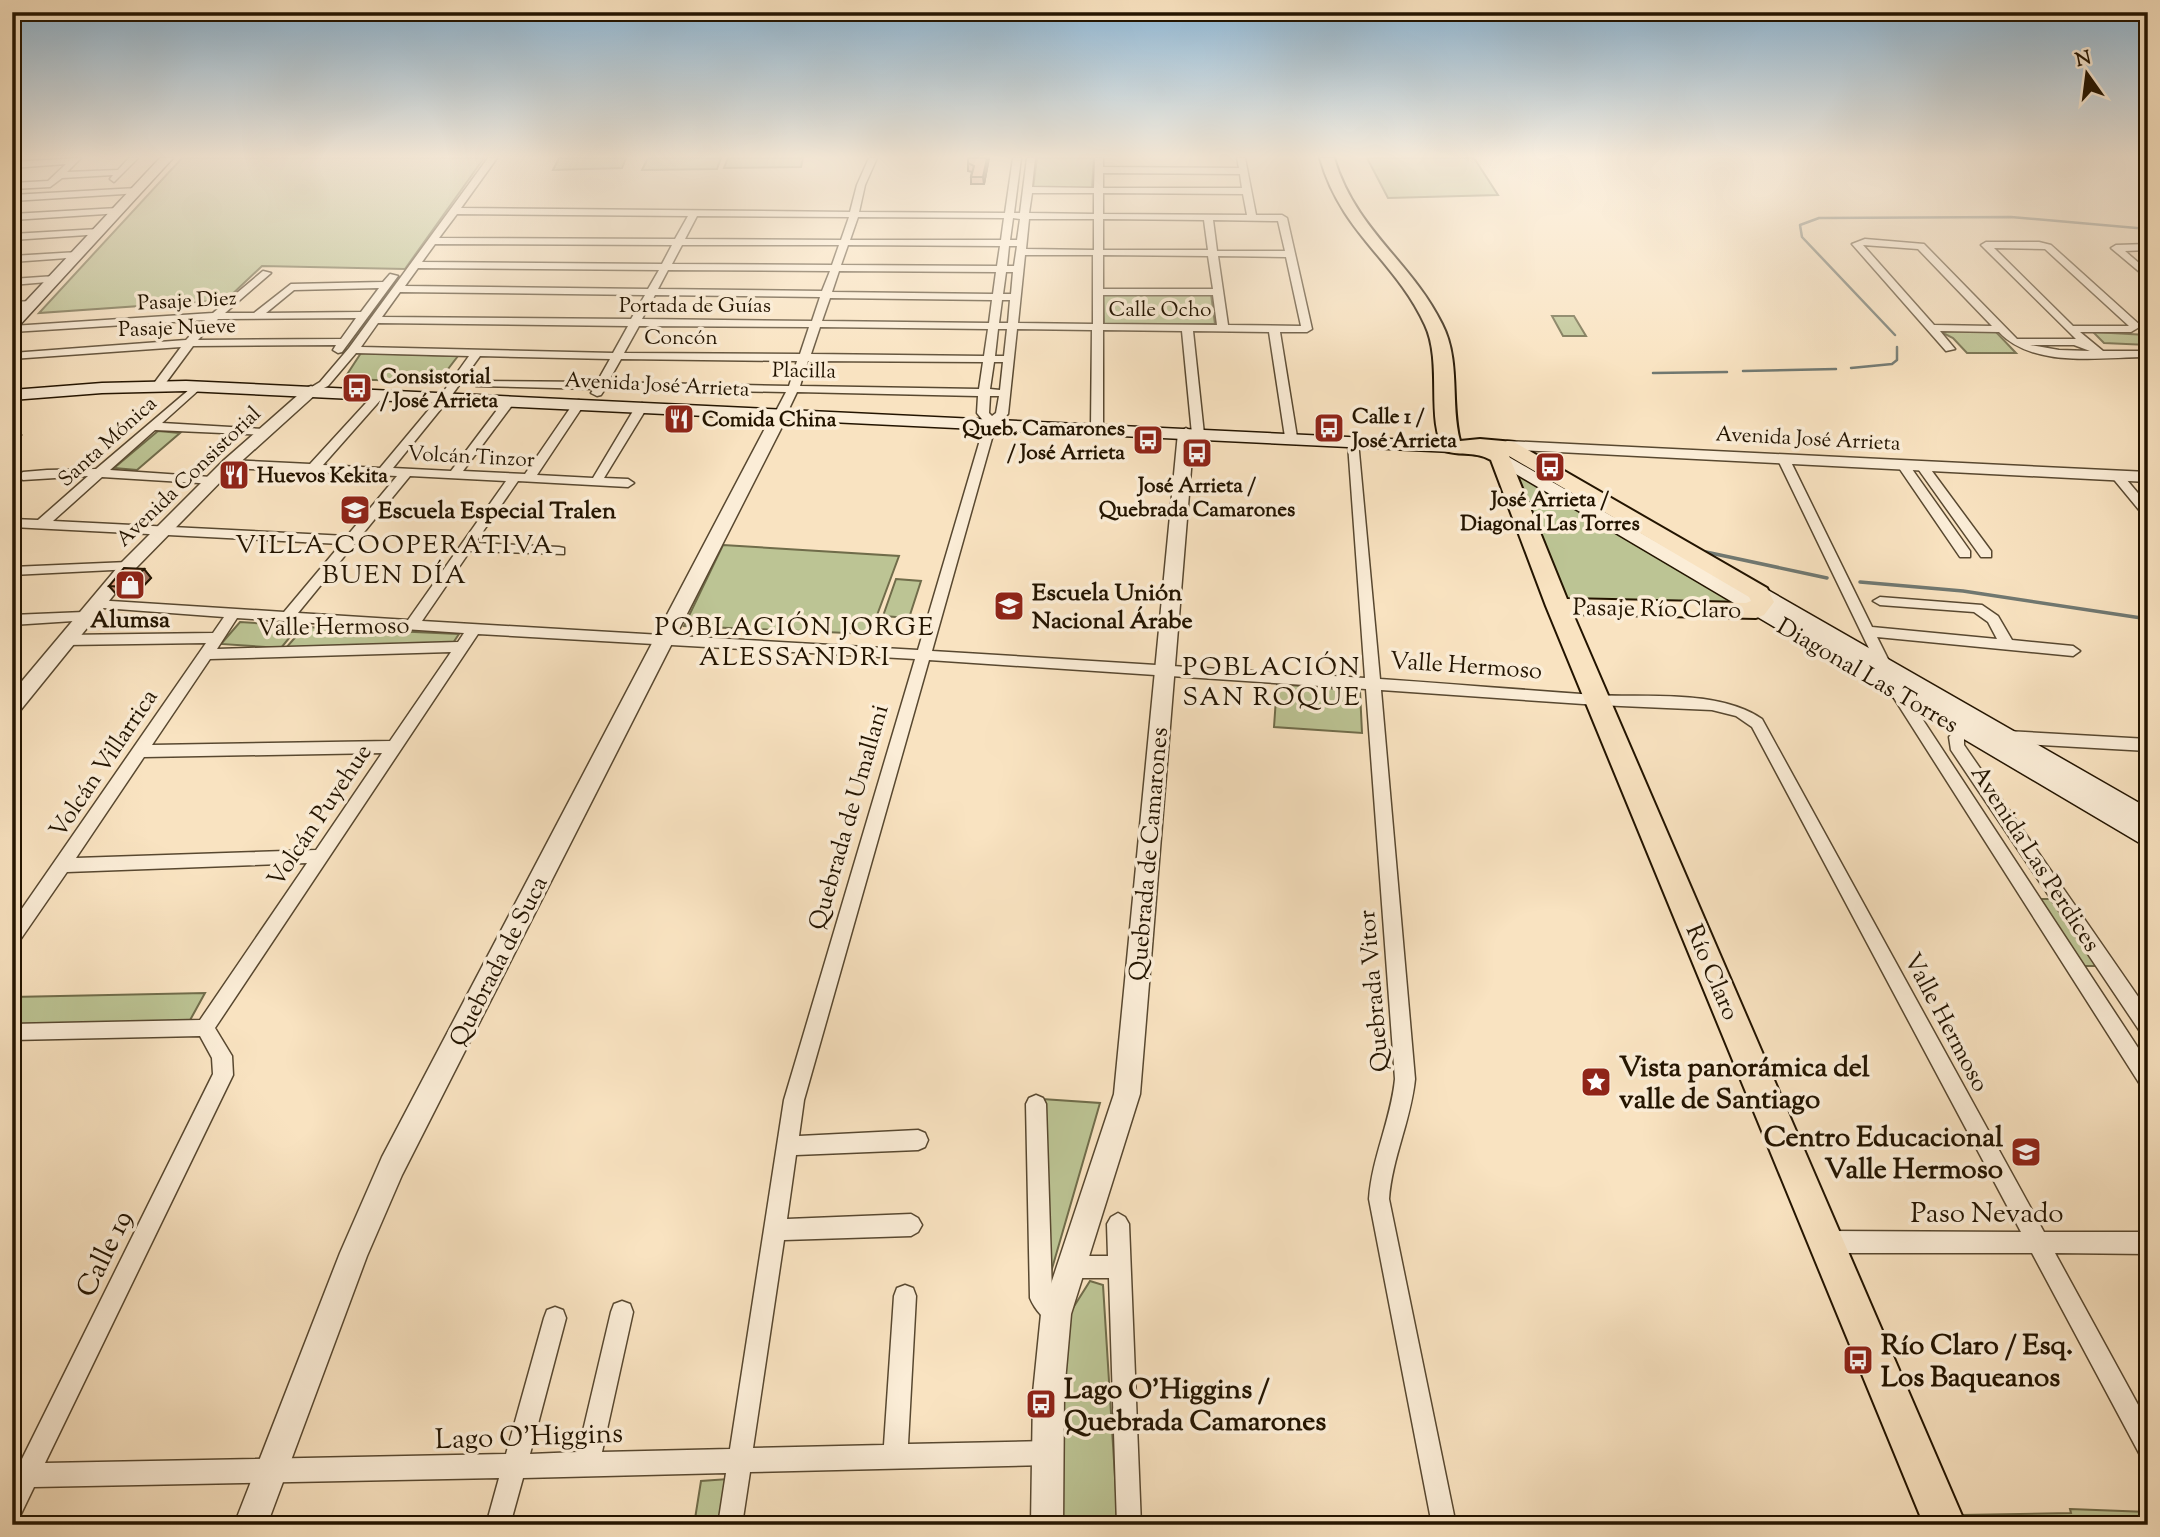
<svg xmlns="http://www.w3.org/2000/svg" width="2160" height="1537" font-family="'Sorts Mill Goudy',serif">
<rect width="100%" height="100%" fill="#f9e3c1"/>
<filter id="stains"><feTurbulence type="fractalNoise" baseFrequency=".00286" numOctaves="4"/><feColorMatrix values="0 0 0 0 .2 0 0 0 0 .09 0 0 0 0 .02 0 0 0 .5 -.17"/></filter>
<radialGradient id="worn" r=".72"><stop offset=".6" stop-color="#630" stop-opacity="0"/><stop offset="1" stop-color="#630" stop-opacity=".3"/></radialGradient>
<path fill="#bcc494" stroke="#706c4a" stroke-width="2" d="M182,158h302l-79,111 -143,-3 -36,34 -187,13z
M559,158h67l-4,10 -69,2z
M648,158h73l-4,11 -75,1z
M728,158h75l-2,9 -77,1z
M1037,158h57l-2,31 -59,-1z
M1367,158h107l24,37 -110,3z
M1103,294h108l4,30h-111z
M1552,316h22l12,20h-23z
M1947,331l49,1 20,21h-49l-14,-15 -10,-5z
M2093,332l54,3 1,10 -44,-2z
M361,353l97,3 -20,26 -94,-3z
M158,431l22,2 -43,37 -23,-2z
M1509,466l241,144 -186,-7z
M723,545l176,11 -29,78 -186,-8z
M896,579l25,2 -12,37 -26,-2z
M240,622l59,4 -18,22 -60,-4z
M304,627l155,7 -6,9 -167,5z
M1277,684l83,7 2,42 -88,-6z
M2039,899h14l45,67h-15z
M205,993l-16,29 -177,4v-29z
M1042,1099l58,4 -51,176z
M1090,1281l13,4 15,240h-64l12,-206z
M728,1479l-8,46h-26l7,-44z
M2070,1509l78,3v13h-181l-4,-10 108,-2z"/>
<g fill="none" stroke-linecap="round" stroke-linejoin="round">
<path stroke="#707871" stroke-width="2.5" d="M1895,335l-93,-98 -2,-12 19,-7 192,-1 137,12
M1851,368l41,-4 5,-4v-13
M1743,371l93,-2
M1653,373l74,-1"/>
<path stroke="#707871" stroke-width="3.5" d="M1706,552l121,26
M1860,582l103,9 185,28"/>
<g stroke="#584830" stroke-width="3">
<path id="minor" d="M81,158l-14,14 51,-2 11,-12h9l-24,24 -4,-3 3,-4 -51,3 -12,9 -38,2v-6l36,-2 18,-17 -54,4v-6z
M488,158h9l-36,50 389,4 7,-27 12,-27h8l-12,27 -6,27 146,1 8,-55h8l-7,55h6l7,-55h8l-3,29 62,1 1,-30h8v9l136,1 -2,-10h8l11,57h26l5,3 25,111 -5,3h-27l17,105 -6,4 -6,-4 -16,-105 -76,-1 11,103 -6,4 -6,-4 -10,-103 -79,-1v98l-6,4 -6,-4 1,-98 -75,-1 -9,85 -12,10 -64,227 433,27 -17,-234 6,-4 4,1 22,238c72,5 143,11 215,16 52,3 123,-6 167,24l282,513h104v22l-93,-1 93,170v36l-8,-4 -108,-202h-205l-8,-3 -3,-8 3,-8 8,-3 194,1 -269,-505 -16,-11 -24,-6 -114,-5 -217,-15 34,389c-4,41 -23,79 -26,120l67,326h-24l-63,-326c3,-42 22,-79 26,-120l-29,-390 -437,-29 -125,440 -5,36 119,-6 7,3 3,7 -3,7 -7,3 -122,5 -9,64 124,-5 7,4 4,7 -4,7 -7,4 -127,4 -31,208 131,-3 10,-149 3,-8 8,-3 8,3 3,8 -8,148 139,-3 8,4 4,8 -4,8 -8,4 -297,7 -8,53h-24l8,-52 -203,5 -13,47h-24l13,-47 -465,9 -13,27 -9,3v-54h8l193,-389 -1,-16 -12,-22 -188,4v-16l188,-4 107,-157 -240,9 -49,71 -6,2v-22l194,-280 -141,2 -7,-5 7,-5 148,-2 11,-16 -134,-10 -2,-3 7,-4 189,12 57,-68 -329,-17v-8l26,1 50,-44 -65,4 -6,-4 6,-4 24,-2 49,-1 101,-86 6,3 -2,2 -39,35 101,6 4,2v4l-112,-5 -45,40 101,7 4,1v6l-113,-7 -49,44 294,15 50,-60 -168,-8 -6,-4 6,-4 81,4 66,-72h8v4l-61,69 57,3 61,-73 28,-39 -113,-3 -28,33 -17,8 -6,-3 15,-9 29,-34zM1103,173l137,1 2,14h-139zM1032,193h62v21l-65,-1zM1103,193l140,1 4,21 -144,-1zM457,214l231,2 -13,23 -236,-1zM697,216l152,1 -8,23 -156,-1zM858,217l146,1 -3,22h-151zM1013,218l7,1 -3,21h-7zM1029,219h65v31l-68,-1zM1103,219l101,1 4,30h-105zM1213,220l65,1 7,30h-68zM435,244l237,1 -10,19 -240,-2zM682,245h157l-7,20 -160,-1zM848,245l152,1 -3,20 -156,-1zM1009,246h8l-3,20h-7zM1025,255h68v69l-75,-1zM1103,255l105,1 5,33h-110zM1218,256l68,1 15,69 -73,-1zM418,268l241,2 -11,19 -243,-3zM668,270l162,1 -8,20 -164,-2zM839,271l157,1 -3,22 -161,-2zM1006,272h7l-2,22h-8zM400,292l245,3 -14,24 -249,-2zM655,295l165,2 -8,24 -170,-2zM1103,295h110l4,30 -114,-1zM830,298l162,2 -3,23 -167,-2zM1002,300h8l-2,23h-9zM378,323l250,3 -15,27 -252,-6zM639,326l170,1 -9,27 -176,-1zM820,327l168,2 -4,27 -173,-2zM998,329h9l-3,27h-9zM480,356l130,3 -13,23 -125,-1 -2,2 6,3 118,3 -3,4 6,3 4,-1 4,-6 181,3 -11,21 6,3 6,-3 10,-21 181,4 -1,17 8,10 -67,227 -496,-29 48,-70 94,3v-6l-5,-1 -84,-4 43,-62 110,6 6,-4 -6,-4 -24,-1 44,-72 -6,-3 -6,3 -43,72 -56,-3 48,-72 -6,-3 -4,1 -50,73 -62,-3 53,-71 -6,-3 -4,1 -55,73 -58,-3 56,-69zM621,359l176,2 -8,25 -181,-4zM808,361l175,1 -4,27 -179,-3zM994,362h9l-3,28 -10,-1zM990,396h9l-3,17 -4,3 -3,-3zM410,476l96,5 -98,139 -110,-7zM237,618l227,15 -6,9 -241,7zM478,634l437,25 -131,441 -54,349 -128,3 31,-140 -3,-8 -8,-3 -8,3 -3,8 -33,140 -48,2 36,-136 -3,-8 -8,-3 -8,3 -3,8 -38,136 -461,9 188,-388 -1,-19 -17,-28zM451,652l-61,89 -238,4 58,-86zM382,753l-66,97 -240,8 68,-101z
M137,188l4,3 -1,2 -128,8v-6z
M118,208l3,1v4l-109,7v-6z
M99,229l5,3 -2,2 -90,6v-6z
M1865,239l59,5 93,95h59l-95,-94 5,-3h53l12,3 90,81 -10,6h-51l23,19h45v6c-47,0 -114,12 -149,-25l-59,-1 15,18 -9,2 -94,-107zM1863,245l55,4 74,77 -58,-1zM1994,248l51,1 84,77h-56zM2030,345h44l16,6 -31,-1z
M2148,244v6l-23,1 23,20v8l-37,-31 5,-3z
M78,252l3,1v4l-69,5v-6z
M263,271l8,2 -46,40h29l37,-29 92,-2 7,-8 8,2 -56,76 -4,1 -5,-3 3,-5 -143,1 -31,42 -4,1 -6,-3 29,-39 -169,12v-6l174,-13 19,-20 -193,12v-6l201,-13zM379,288l-18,24 -95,1 28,-23zM356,318l-15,21 -143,1 20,-21z
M55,276l5,3 -1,2 -47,4v-6z
M32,301l5,3 -1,2 -24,2v-6z
M12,432h7l2,3 -9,4z
M1784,456l6,4 82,167 125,12 -9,-17 -14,-10 -94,-7 -7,-4 7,-4 102,8 16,11 14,24 61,6 7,5 -7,5 -196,-19 27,54 244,372v26l-7,-3 -251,-394 -112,-232z
M1903,461l4,1 63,89v6h-10l-63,-92z
M1922,462l4,1 65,88v6h-10l-65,-91z
M2117,472l4,1 27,32v12l-4,-1 -33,-40z
M128,562l7,4 -2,3 -121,6v-8z
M84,612l5,2 2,3 -2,3 -77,5v-10z
M1963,725l8,6 -7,8v6l184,266v24l-7,-2 -190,-283 -2,-13 9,-10z
M2007,731l141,8v12l-141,-8 -8,-6z
M1036,1095l7,3 3,6 6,189 12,13 3,8 -3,8 -8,3c-12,-5 -21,-15 -26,-27l-4,-194 3,-6z
M1118,1213l7,4 4,7 12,301h-24l-8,-247h-35l-8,-3 -3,-8 3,-8 8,-3h34l-1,-32 4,-7z"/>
</g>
<g stroke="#584830" stroke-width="3">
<path id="tertiary" d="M311,386l5,2 3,3 -3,3 -81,73 -101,103 -115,142 -7,2v-21l110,-131 101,-101 83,-73z
M781,408l8,5 -387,762 -35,81 -100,269h-33l106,-272 42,-96 391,-744z
M1186,428l8,5 -54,661 -69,220 -7,79 -1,132h-32l2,-132 8,-79 73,-220 64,-661z
M1507,441l641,31v10l-647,-33 -2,-3z"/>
</g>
<g stroke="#231400" stroke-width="3">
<path id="secondary" d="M160,158h13l-156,170 -5,1v-13z
M186,381l1266,61 9,5 -9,5 -1266,-61 -84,2 -90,7v-10l90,-7z
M1500,452l251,144 -2,-3 3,-4h14l382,219v40l-654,-387 -3,-4z"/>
</g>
<g stroke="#231400" stroke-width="4">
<path id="primary" d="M1320,158h14c22,73 77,103 108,166 19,37 8,79 18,117l20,-2 34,3 253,146 7,14 -10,13 -8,3 -183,-4 393,911h-42l-378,-919 -55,-146c-16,-9 -29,-4 -46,-9 -20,-30 -2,-88 -20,-126 -29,-64 -84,-92 -105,-167zM1509,456l240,141 2,4 -5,2 -179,-4z"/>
</g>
<use href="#minor" fill="#fbedd7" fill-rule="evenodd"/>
<use href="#tertiary" fill="#fbedd7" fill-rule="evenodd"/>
<use href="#secondary" fill="#fbedd7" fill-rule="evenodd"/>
<use href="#primary" fill="#f9e3c1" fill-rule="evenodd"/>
</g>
<path fill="#ca9279" stroke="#231400" stroke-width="2" d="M989,158l-5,26h-13v-7l1,-5 -4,-1v-8z
M144,569l7,9 -18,19 -16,-2 -8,-9z"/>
<path fill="#a47763" stroke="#231400" stroke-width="2" d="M987,158h2l-5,26 -1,-7z
M144,569l7,9 -18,19 -7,-10z"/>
<path fill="#ebaa8d" stroke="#231400" stroke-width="2" d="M968,158h19l-4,19h-12l3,-11 -6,-3z
M124,568l20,1 -18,18 -17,-1z"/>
<linearGradient id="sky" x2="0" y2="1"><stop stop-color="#8cb7d7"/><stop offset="0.42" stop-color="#fcf2e3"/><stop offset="1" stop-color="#fcf2e3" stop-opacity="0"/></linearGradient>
<rect width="2160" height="373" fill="url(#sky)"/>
<defs>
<g id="bus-square" transform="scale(1.575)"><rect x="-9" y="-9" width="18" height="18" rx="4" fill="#8f2418" stroke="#fbedd7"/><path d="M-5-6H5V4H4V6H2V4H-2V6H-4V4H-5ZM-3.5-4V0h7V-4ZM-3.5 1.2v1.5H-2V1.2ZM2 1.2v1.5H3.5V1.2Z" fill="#fff"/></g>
<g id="restaurant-square" transform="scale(1.575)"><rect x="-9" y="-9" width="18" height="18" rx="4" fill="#8f2418" stroke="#fbedd7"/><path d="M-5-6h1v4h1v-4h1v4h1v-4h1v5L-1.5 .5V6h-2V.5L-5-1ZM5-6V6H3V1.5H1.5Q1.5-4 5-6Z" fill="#fff"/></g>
<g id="school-square" transform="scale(1.575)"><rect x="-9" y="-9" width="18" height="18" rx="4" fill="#8f2418" stroke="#fbedd7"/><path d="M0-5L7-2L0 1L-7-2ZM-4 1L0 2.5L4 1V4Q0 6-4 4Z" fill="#fff"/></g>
<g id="shop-square" transform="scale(1.575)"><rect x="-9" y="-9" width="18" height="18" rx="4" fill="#8f2418" stroke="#fbedd7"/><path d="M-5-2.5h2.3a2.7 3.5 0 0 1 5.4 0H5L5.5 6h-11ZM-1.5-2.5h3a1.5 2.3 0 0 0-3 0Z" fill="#fff"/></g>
<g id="sight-square" transform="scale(1.575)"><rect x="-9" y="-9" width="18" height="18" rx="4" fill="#8f2418" stroke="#fbedd7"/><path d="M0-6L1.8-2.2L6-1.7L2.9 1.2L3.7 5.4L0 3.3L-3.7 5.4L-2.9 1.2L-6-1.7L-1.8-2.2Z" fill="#fff"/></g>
</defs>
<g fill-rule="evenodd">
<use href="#bus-square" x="357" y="388"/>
<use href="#restaurant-square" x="679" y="419"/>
<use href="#bus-square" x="1329" y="428"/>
<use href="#bus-square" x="1148" y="440"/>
<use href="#bus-square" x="1197" y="453"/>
<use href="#bus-square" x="1550" y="467"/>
<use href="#restaurant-square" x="234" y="475"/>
<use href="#school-square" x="355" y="510"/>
<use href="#shop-square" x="130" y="585"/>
<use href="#school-square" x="1009" y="606"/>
<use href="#sight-square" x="1596" y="1082"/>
<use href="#school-square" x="2026" y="1152"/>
<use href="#bus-square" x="1858" y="1360"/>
<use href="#bus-square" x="1041" y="1404"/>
</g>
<g text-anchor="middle" stroke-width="7" stroke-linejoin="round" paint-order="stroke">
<g font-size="21" fill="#231400" stroke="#fbedd7">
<text transform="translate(187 300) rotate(-3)" y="7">Pasaje Diez</text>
<text x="695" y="312">Portada de Guías</text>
<text x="1160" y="316">Calle Ocho</text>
<text transform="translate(177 327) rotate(-2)" y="7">Pasaje Nueve</text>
<text x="681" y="344">Concón</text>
<text transform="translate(804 370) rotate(1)" y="7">Placilla</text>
<text transform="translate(657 384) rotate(3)" y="7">Avenida José Arrieta</text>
<text transform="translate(1808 438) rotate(3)" y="7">Avenida José Arrieta</text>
<text transform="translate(107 441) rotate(-42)" y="7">Santa Mónica</text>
<text transform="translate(471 456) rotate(3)" y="7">Volcán Tinzor</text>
<text transform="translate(188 476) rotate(-44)" y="7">Avenida Consistorial</text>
</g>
<g font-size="21" font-weight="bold" fill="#231400" stroke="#fbedd7" text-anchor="start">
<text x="380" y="383">Consistorial<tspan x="380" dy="24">/ José Arrieta</tspan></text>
<text x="1352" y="423">Calle 1 /<tspan x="1352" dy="24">José Arrieta</tspan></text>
<text x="702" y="426">Comida China</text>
<text x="1125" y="435" text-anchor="end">Queb. Camarones<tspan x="1125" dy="24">/ José Arrieta</tspan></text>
<text x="257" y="482">Huevos Kekita</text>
<text x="1197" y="492" text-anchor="middle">José Arrieta /<tspan x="1197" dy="24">Quebrada Camarones</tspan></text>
<text x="1550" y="506" text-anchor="middle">José Arrieta /<tspan x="1550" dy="24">Diagonal Las Torres</tspan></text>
</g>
<g font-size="24" font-weight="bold" fill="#231400" stroke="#fbedd7" text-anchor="start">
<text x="378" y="518">Escuela Especial Tralen</text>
<text x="1032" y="600">Escuela Unión<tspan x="1032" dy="28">Nacional Árabe</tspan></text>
<text x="130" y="627" text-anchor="middle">Alumsa</text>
</g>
<g font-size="24" fill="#231400" stroke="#fbedd7">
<text transform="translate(1657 608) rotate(1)" y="8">Pasaje Río Claro</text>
<text transform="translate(333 626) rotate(-1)" y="8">Valle Hermoso</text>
<text transform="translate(1466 665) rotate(4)" y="8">Valle Hermoso</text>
<text transform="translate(1868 675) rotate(30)" y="8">Diagonal Las Torres</text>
<text transform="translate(103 763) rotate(-56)" y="8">Volcán Villarrica</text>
<text transform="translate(319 815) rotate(-56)" y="8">Volcán Puyehue</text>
<text transform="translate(848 817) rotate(-74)" y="8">Quebrada de Umallani</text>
<text transform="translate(1148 854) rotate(-85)" y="8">Quebrada de Camarones</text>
<text transform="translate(2036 858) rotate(57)" y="8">Avenida Las Perdices</text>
<text transform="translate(498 961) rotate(-63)" y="8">Quebrada de Suca</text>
<text transform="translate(1713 972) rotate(67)" y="8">Río Claro</text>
<text transform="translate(1373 991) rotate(-95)" y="8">Quebrada Vitor</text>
<text transform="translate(1947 1022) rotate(62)" y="8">Valle Hermoso</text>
</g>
<g font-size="26" letter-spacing="2" fill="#231400" stroke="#fbedd7">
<text x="395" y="553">VILLA COOPERATIVA<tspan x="395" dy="30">BUEN DÍA</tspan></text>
<text x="795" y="635">POBLACIÓN JORGE<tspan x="795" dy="30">ALESSANDRI</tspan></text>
<text x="1272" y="675">POBLACIÓN<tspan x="1272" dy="30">SAN ROQUE</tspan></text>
</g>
<g font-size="28" font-weight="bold" fill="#231400" stroke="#fbedd7" text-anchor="start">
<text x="1619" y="1076">Vista panorámica del<tspan x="1619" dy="32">valle de Santiago</tspan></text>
<text x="2003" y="1146" text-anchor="end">Centro Educacional<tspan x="2003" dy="32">Valle Hermoso</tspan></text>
<text x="1881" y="1354">Río Claro / Esq.<tspan x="1881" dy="32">Los Baqueanos</tspan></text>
<text x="1064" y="1398">Lago O'Higgins /<tspan x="1064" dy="32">Quebrada Camarones</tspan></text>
</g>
<g font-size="28" fill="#231400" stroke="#fbedd7">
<text x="1987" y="1222">Paso Nevado</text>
<text transform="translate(103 1253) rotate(-64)" y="10">Calle 19</text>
<text transform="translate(529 1435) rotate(-2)" y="10">Lago O'Higgins</text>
</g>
</g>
<rect width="2160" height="1537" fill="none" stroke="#f9e3c1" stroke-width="42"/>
<rect x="14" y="14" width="2132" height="1509" fill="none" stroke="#231400" stroke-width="3.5"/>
<rect x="21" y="21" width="2118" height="1495" fill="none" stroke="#231400" stroke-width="2"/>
<g transform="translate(2087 74) rotate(346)" stroke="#fbedd7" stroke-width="5" paint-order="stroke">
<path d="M0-5L12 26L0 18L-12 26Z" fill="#231400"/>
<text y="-10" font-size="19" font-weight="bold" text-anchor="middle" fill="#231400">N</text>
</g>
<rect width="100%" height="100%" filter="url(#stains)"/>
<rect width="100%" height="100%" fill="url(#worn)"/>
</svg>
